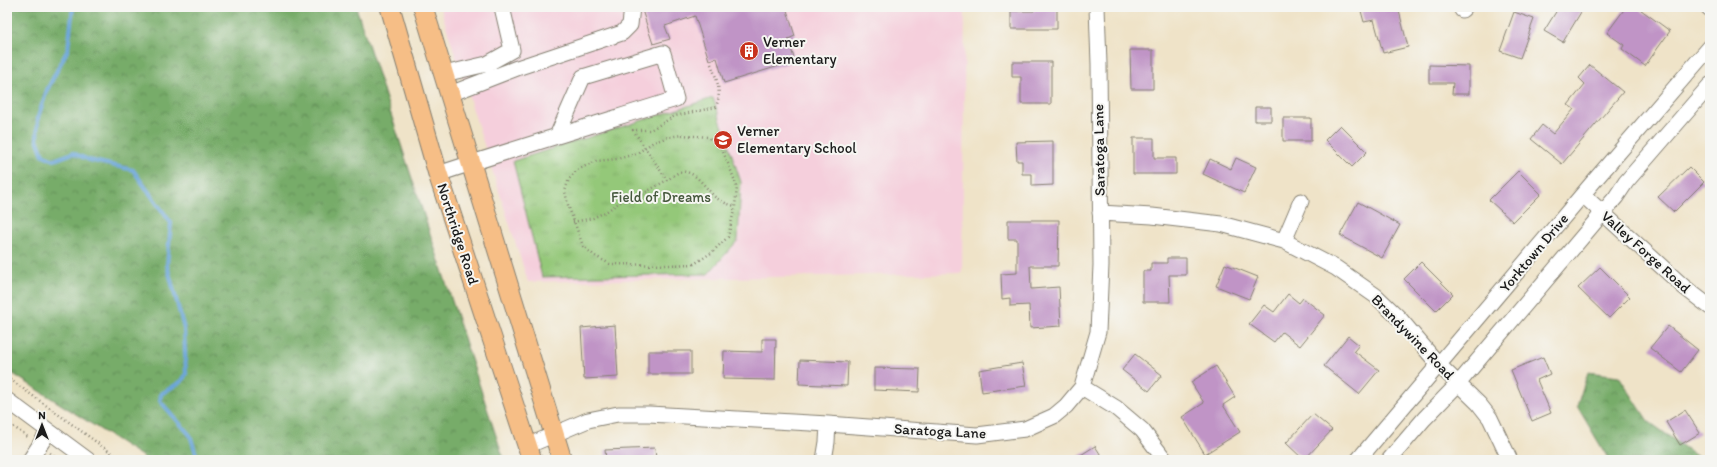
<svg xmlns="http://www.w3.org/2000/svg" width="1717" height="467" font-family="Itim,sans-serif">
<defs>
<pattern id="grass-tufts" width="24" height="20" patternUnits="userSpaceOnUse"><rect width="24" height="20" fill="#94c879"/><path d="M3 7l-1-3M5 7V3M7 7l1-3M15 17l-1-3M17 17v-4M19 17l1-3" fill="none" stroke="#7fab68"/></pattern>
<pattern id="forest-crowns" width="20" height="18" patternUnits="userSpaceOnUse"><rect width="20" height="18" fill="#77ac69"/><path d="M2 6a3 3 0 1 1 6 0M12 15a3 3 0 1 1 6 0" fill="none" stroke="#618b56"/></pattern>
</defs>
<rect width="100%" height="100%" fill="#f6f6f2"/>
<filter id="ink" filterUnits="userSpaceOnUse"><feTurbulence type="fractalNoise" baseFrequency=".025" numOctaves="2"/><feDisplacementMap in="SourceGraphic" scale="8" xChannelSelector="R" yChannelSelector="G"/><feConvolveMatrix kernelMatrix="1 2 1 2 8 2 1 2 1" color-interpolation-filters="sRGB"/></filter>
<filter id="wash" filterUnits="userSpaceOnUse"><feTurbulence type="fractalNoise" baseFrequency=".012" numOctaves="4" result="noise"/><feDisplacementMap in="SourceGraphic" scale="16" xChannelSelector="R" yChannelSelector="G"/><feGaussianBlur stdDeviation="0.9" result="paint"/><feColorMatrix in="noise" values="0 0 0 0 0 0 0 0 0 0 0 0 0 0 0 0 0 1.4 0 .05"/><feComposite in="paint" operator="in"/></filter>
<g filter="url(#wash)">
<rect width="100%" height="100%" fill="#efe3c8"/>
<path fill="#f5cfdc" d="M440,7h525l-3,266 -434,9z"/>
<path fill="url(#grass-tufts)" stroke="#58724a" d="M713,98l28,84 -3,58 -30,34 -166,3 -29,-116z"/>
<path fill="url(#forest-crowns)" stroke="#4a6442" d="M7,7h349l148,453h-356l-141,-90z
M1588,372l31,4 29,45 54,39h-93l-32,-54z"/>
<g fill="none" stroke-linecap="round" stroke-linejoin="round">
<path stroke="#6aa5da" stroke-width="4" d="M73,7l-5,42 -21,41 -9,27 -1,22 6,16 11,5 19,-7 16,7 44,10 38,53 -4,42 17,64 2,45 -4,7 -21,13 -1,7 30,34 7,22 3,3"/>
</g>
<g id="blocks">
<path fill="#c094c6" d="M641,7h145l9,29 -7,3 7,22 -71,22 -7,-25 -8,2 -14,-44 -30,10 5,13 -17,5z
M1034,7h23v22h-46v-18h23z
M1377,7h21l10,40 -25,6 -9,-33 -10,2 -3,-11z
M1559,7h25l-21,35 -19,-11z
M1626,7h11l33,24 -25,35 -23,-17 2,-4 -17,-12z
M1514,12l20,7 -14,39 -20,-7z
M1130,50h23v39h-22z
M1012,62h39v42h-30v-27h-9z
M1429,65l40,1v28h-17l1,-11h-24z
M1590,65l33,27 -61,72 -31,-25 11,-14 11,9 21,-25 -6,-4 17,-21 -6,-6z
M1255,107h16v14h-16z
M1283,118h28v23h-28z
M1340,125l27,27 -15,15 -27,-27z
M1133,138h21v20h22v16h-43z
M1053,141v44l-21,1v-12h-10v-13h-5l-1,-19z
M1236,158l20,9 -12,26 -41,-19 7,-15 21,10z
M1689,167l15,15 -30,30 -16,-15z
M1518,171l23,23 -28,28 -24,-22z
M1358,202l42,23 -18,33 -42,-23z
M1008,220h51l-1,46h-28l1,23 28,-2 2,39 -31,2 -1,-23 -19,1v-8l-8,1 -1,-25 16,-1v-34h-9z
M1167,258h19v17h-17l1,27h-27v-31h8v-8h16z
M1421,262l32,32 -17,17 -32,-32z
M1225,264l33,13 -9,22 -33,-13z
M1600,267l30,30 -21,21 -31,-30z
M1288,294l11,9 4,-5 22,17 -25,31 -18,-14 -8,10 -25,-18 15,-19 10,7z
M615,325l3,52 -34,2 -3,-51z
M1668,326l30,24 -17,22 -31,-24z
M1348,336l11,9 -5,6 25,19 -20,24 -35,-28z
M762,339h14l-1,41 -52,-1 1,-28 38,1z
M648,351h43v23h-43z
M1135,354l27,21 -13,16 -27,-21z
M1543,357l7,17 -13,6 14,33 -19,8 -21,-51z
M800,360l48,2 -1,24 -48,-2z
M1022,363l4,23 -44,6 -3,-22z
M1216,366l19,31 -12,8 17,27 -35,22 -23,-37 22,-14 -13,-21z
M874,368l46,1 -1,23 -45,-2z
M1685,410l15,23 -20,12 -14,-23z
M1313,414l19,16 -28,30 -18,-17z
M1095,446l9,14h-31z
M655,448l1,12h-50l-1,-10z"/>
</g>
</g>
<g filter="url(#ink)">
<use href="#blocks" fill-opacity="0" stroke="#868072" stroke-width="1"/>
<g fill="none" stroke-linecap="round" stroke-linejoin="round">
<g stroke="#868072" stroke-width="17">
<path id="minor" d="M1708,7l2,2
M1462,10l3,-3
M444,74l43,-10 25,-14 -10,-43
M450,94l67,-26 105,-35 8,-8 2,-18
M438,174c79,-26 158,-50 238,-75l-13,-46 -80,24 -26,59
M1583,195l101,92 26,20
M1100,213l52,3 69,8 63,17 52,27 40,28 24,23 39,46 40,39 11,14 20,42
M1284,241l17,-40
M1082,387l34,21 26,22 23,30
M7,400l81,60
M527,446l61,-26 30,-6h31l179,10 149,11 48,-6 29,-13 12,-10 16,-19 16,-55 3,-67 -2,-201 -2,-57
M30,460l19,-29
M824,460l3,-18 1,-18
M1358,460l236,-279 116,-134
M1389,460l35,-41 34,-35 158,-187 10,-15 84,-97"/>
</g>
<g stroke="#868072" stroke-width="21">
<path id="major" d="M390,7l48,167 94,286
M423,7l139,453"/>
</g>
<path stroke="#868072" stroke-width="2.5" stroke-dasharray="1 3" stroke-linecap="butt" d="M711,64c6,16 11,27 5,43l-41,9 -25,14h-17l34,50c4,-2 9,-7 13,-8 15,-3 26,17 35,25 7,5 12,7 20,9
M682,135l26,2 13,10 9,21 7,19 -2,19 -7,31 -17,16 -17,11 -24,1 -60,-1 -15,-8 -12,-10 -15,-41 -3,-14 4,-12 8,-9 19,-9 21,-2 19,-5 16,-11 16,-6z
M573,222l20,-4 14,-7 13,-9 14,-3 33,-19
M7,377l114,83
M7,422l22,16
M50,453l10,7"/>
<use href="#minor" stroke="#fff" stroke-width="15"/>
<use href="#major" stroke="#f6be86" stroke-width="19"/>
</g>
</g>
<defs>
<g id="building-disc" transform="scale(1)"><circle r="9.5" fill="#c8321e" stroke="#f6f6f2"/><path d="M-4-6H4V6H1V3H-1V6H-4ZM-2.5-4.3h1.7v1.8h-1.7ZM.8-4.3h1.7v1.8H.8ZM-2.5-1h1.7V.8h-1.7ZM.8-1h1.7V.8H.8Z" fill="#fff"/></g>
<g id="school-disc" transform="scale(1)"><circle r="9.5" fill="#c8321e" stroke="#f6f6f2"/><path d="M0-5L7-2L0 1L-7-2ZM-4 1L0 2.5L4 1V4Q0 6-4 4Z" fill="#fff"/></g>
</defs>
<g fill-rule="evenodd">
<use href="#building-disc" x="749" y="51"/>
<use href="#school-disc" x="723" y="140"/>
</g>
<g text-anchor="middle" stroke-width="4" stroke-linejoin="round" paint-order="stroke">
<g font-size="15" fill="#1c1c1c" stroke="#f6f6f2" text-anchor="start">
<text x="763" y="47">Verner<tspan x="763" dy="17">Elementary</tspan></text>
<text x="737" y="136">Verner<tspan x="737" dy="17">Elementary School</tspan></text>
</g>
<g font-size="15" fill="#1c1c1c" stroke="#f6f6f2">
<text transform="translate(1099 150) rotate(-91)" y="5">Saratoga Lane</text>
<text transform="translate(458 234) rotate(72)" y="5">Northridge Road</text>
<text transform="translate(1646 252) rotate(42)" y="5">Valley Forge Road</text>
<text transform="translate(1534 253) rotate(-50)" y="5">Yorktown Drive</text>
<text transform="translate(1413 337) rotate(46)" y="5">Brandywine Road</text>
<text transform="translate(940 431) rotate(3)" y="5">Saratoga Lane</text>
</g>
<g font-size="15" fill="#46583d" stroke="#f6f6f2">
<text x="661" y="202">Field of Dreams</text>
</g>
</g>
<rect width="1717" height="467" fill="none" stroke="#f6f6f2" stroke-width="24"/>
<g transform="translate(42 425)" stroke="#f6f6f2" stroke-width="3" paint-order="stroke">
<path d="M0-3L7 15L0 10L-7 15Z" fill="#1c1c1c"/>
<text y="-6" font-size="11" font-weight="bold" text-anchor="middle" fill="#1c1c1c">N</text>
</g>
</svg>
